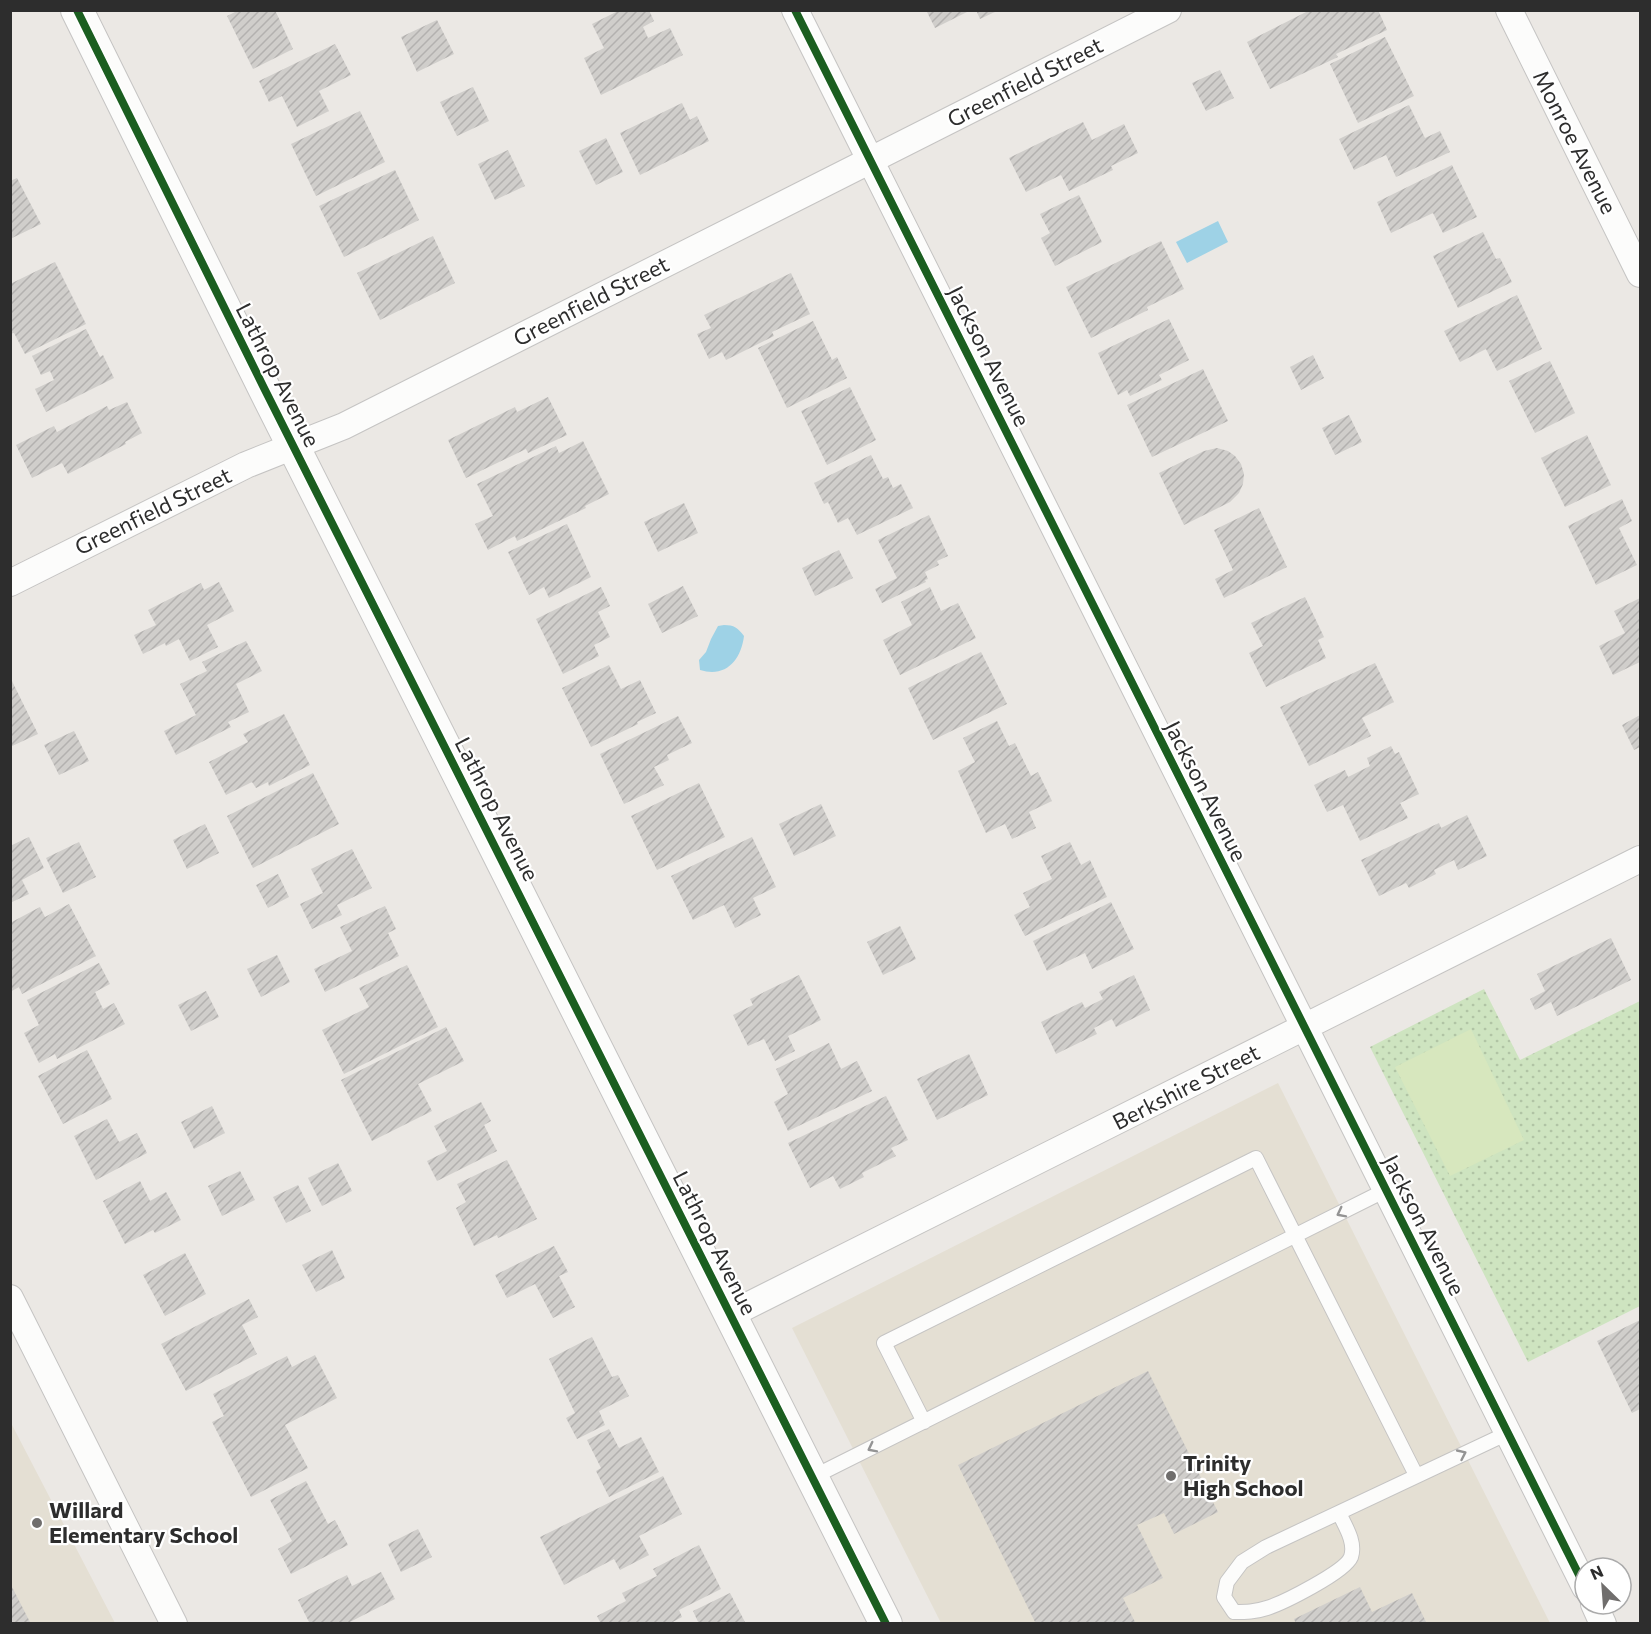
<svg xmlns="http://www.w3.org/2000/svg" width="1651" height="1634" font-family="Commissioner,sans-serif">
<defs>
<pattern id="grass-dots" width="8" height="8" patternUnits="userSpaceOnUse" patternTransform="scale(1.5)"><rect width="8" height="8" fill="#cee4c0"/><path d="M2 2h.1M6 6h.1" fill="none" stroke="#b1c4a5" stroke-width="1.8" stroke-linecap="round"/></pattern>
<pattern id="building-hatch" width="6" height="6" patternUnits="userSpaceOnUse" patternTransform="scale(1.5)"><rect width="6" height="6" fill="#d0cecb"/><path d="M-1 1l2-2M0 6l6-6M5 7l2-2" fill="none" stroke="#b3b1af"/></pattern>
</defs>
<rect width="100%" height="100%" fill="#ebe8e4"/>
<path fill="#e4dfd3" d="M1278,1083l272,540h-609l-149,-295z
M11,1423l104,200h-104z"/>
<path fill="url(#grass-dots)" d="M1484,989l36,71 120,-59v305l-112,56 -158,-315z"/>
<path fill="#d7e7be" d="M1471,1029l53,111 -74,36 -55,-109z"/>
<path fill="#9ed2e6" d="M1218,221l10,21 -41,21 -11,-21z
M724,625c10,0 14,3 20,11 -3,24 -18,42 -44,34l-1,-10 7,-8 5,-13 7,-13z"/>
<path fill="url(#building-hatch)" d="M239,10h36l18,39 -40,20 -26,-53z
M620,10h29l5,11 -11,6 5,11 22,-10 13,27 -82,40 -17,-37 20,-10 -12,-24z
M926,10h45l-36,18z
M976,10h23l-19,9z
M1310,10h68l9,20 -51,24 2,3 -68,32 -23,-47z
M437,20l17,34 -37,18 -16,-35z
M1385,37l29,59 -56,27 -28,-59z
M335,44l16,31 -32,16 10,20 -32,16 -15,-31 -13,6 -10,-21z
M1220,70l14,28 -28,13 -14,-28z
M473,87l16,34 -32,15 -17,-34z
M682,103l8,17 7,-4 12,25 -69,34 -20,-42z
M1409,105l16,33 15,-7 10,21 -54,25 -10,-22 -32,15 -15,-31z
M360,111l25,51 -69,34 -25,-52z
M1083,122l9,18 32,-16 14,29 -27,13 2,4 -44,21 -8,-16 -35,17 -17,-34z
M606,138l17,34 -27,13 -17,-34z
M508,150l17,36 -30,14 -17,-36z
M1452,165l25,52 -34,16 -10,-20 -42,20 -14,-31z
M395,170l24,50 -75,37 -25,-51z
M17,178l24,46 -31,15v-58z
M1079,195l23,47 -47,24 -14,-28 9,-5 -10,-19z
M1483,232l13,27 4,-1 12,24 -54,26 -25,-52z
M433,236l22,47 -75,37 -23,-47z
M1161,241l23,48 -37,18 1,3 -57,28 -25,-51z
M55,262l31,62 -61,30 -11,-21 -4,1v-50z
M791,273l19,41 -38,18 2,4 -48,24 -4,-8 -13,7 -12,-25 14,-6 -7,-13z
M1517,295l25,54 -45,22 -11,-22 -26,13 -16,-31z
M1169,319l20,41 -30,15 3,5 -32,16 -3,-6 -9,5 -20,-42z
M813,321l19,39 5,-3 10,21 -60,30 -29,-60z
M86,329l14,28 3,-2 11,23 -68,34 -11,-23 19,-9 -4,-9 -9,4 -9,-19z
M1313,355l11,23 -23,12 -11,-23z
M1550,361l25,52 -40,20 -26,-52z
M1203,369l25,52 -76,36 -25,-52z
M850,387l26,53 -49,25 -26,-54z
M548,397l19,38 -39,18 -2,-4 -60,29 -18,-38 67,-33 2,5z
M127,402l15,31 -17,9 1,2 -58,30 -6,-11 -30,15 -16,-33 38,-19 3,6 50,-26 2,4z
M1349,415l13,27 -27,13 -13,-27z
M1587,435l24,50 -46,22 -24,-49z
M583,441l26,53 -24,12 1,2 -69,33 -2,-5 -27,14 -13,-26 18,-8 -16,-32 79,-38 3,7z
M1217,448l11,3 7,5 6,8 3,10 -1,10 -4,9 -9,9 -46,23 -25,-52 45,-22z
M871,455l12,24 5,-2 5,11 8,-4 12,24 -56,27 -9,-17 -10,5 -10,-21 -4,2 -10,-21z
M1622,499l10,22 -13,7 18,37 -41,20 -28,-59z
M684,503l14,30 -40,19 -14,-30z
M1259,508l28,59 -63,31 -9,-19 18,-9 -19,-40z
M929,515l19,41 -11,5 2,4 -14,7 3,7 -3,1 1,2 -44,21 -7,-14 22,-11 -19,-38z
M567,524l24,53 -42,21 -5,-11 -15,8 -21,-43z
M839,550l14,28 -38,18 -13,-28z
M219,582l15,29 -27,14 11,22 -28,14 -11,-22 -13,7 -1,-3 -22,11 -9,-19 22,-10 -8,-15 53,-27 3,7z
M683,586l15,30 -36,17 -14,-29z
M601,587l9,19 -12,6 12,25 -16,8 5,11 -36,18 -27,-55z
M930,587l11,24 17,-8 18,35 -76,37 -17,-35 29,-15 -11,-23z
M1305,597l19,40 -6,3 8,18 -60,29 -17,-34 14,-7 -12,-23z
M1640,598v64l-27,13 -14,-29 26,-13 -11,-22z
M246,641l16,30 -26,13 13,28 -21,10 3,5 -55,28 -12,-24 32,-16 -16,-31 27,-13 -5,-9z
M981,652l26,52 -74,36 -25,-52z
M1375,663l19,39 -32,16 9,18 -62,30 -29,-59z
M609,665l12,24 19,-9 16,33 -19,9 1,2 -47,23 -29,-59z
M10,677l28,57 -28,13z
M284,714l26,51 -41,21 -1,-4 -12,6 -4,-6 -26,13 -17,-33 39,-20 -5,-8z
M1640,715v32l-6,3 -12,-25z
M678,716l14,27 -25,12 2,5 -15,7 10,18 -40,19 -24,-50z
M997,721l12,25 6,-3 16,33 7,-4 14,29 -23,11 7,16 -24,11 -7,-15 -19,9 -28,-62 17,-9 -12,-24z
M74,731l15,30 -30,14 -15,-30z
M1391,746l4,8 4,-2 20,42 -19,9 8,15 -48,23 -17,-36 -16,7 -13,-27 31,-15 3,7 22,-11 -3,-8z
M313,773l26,51 -86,44 -26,-52z
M699,783l26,54 -68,33 -26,-54z
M821,804l15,32 -42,20 -15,-32z
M1467,815l20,41 -29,14 -4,-10 -20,10 2,4 -27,14 -3,-5 -27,13 -18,-36 78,-37 2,5z
M205,824l14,29 -32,16 -14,-29z
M29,837l15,31 -22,12 7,14 -19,9v-57z
M752,837l24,50 -23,11 8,17 -26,13 -11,-23 -31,15 -22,-44z
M79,842l17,35 -33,16 -17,-35z
M1070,842l11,23 9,-5 17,37 -82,39 -11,-21 16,-8 -7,-14 29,-14 -11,-23z
M352,849l20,39 -35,17 5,10 -30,14 -12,-25 23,-11 -12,-24z
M278,874l11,23 -21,11 -12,-23z
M1111,902l23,47 -42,20 -7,-16 -38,18 -14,-30z
M69,904l27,52 -74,38 -3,-7 -9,5v-69l30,-16 5,10z
M385,906l11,23 -8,4 11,23 -74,36 -11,-23 38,-18 -12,-24z
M900,926l16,33 -33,16 -16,-33z
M1611,938l20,42 -74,36 -6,-14 -16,8 -5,-11 15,-8 -8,-17z
M277,955l13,27 -29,15 -14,-28z
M99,963l11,21 -15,8 8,17 11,-6 11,21 -68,35 -2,-5 -16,9 -15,-30 15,-8 -12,-25z
M407,965l31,62 -94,47 -22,-44 47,-23 -10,-19z
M799,975l22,45 -33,16 7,15 -20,10 -11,-22 -16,7 -15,-31 20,-10 -3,-6z
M1134,975l16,35 -34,17 -4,-8 -18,9 3,6 -41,20 -15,-32 41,-20 3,6 18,-9 -4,-7z
M206,991l13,26 -28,14 -13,-26z
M446,1027l18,34 -46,23 14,27 -60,30 -31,-61z
M829,1043l12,26 16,-8 15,30 -84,40 -14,-29 14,-8 -12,-25z
M87,1050l25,49 -49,25 -25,-48z
M969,1054l19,41 -51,25 -20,-41z
M886,1096l22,44 -17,8 5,8 -34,17 2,4 -24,12 -7,-13 -23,12 -22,-45z
M481,1102l10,19 -7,4 13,26 -60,30 -10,-20 20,-10 -13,-25z
M212,1106l13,27 -31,16 -13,-27z
M107,1119l12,23 18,-9 10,20 -51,27 -22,-44z
M507,1160l30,59 -39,19 -1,-3 -23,11 -18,-38 10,-6 -9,-18z
M338,1163l14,28 -30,15 -14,-28z
M240,1171l15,29 -33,16 -14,-30z
M140,1181l10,20 16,-9 15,28 -26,13 -2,-3 -28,14 -22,-43z
M298,1185l13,26 -25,12 -13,-26z
M554,1246l14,26 -9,4 16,31 -22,11 -18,-34 -28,14 -12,-23z
M332,1250l13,28 -29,14 -14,-27z
M185,1253l21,41 -41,22 -22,-41z
M249,1299l9,18 -16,8 15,29 -71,37 -25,-47z
M1640,1320v89l-8,4 -35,-72z
M592,1337l20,40 6,-2 11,21 -30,15 6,14 -28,14 -11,-21 9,-5 -26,-54z
M315,1355l22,43 -52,27 23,43 -57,29 -39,-75 12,-6 -11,-22 74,-38 5,11z
M1148,1371l70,141 -44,22 -10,-21 -27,12 26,53 -40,20 13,26h-100l-78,-159z
M609,1429l10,19 22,-11 18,35 -50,25 -13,-26 5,-3 -14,-28z
M663,1476l19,38 -43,22 10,19 -29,15 -6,-11 -50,26 -24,-48z
M306,1481l22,43 7,-4 13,25 -57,29 -13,-25 14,-8 -22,-41z
M418,1529l14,28 -31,15 -13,-28z
M699,1545l22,44 -42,21 3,7 -13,7h-68l-4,-8 29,-15 -4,-8 35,-17 -4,-7z
M381,1572l14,27 -49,25h-36l-12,-24 49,-25 5,11z
M10,1583l21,41h-21z
M1360,1587l12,25 40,-19 15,31h-131l-2,-5z
M730,1593l16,31h-47l-6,-13z"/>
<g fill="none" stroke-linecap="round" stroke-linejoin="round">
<g stroke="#c5c4c3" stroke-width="16">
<path id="service" d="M924,1422l-40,-79 372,-185 160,317
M813,1477l573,-287
M1339,1513c6,13 17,29 12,44 -6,15 -68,46 -84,51 -12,4 -21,4 -33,4l-10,-15 3,-15 15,-20 24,-15 242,-114"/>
</g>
<g stroke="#c5c4c3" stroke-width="28">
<path id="minor" d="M795,10l790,1577
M1509,10l131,264
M10,583l236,-118 98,-39 824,-416
M10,1298l164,326
M731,1314l909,-455
M1594,1604l9,20"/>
</g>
<g stroke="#c5c4c3" stroke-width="34">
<path id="tertiary" d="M77,10l187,378 622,1236"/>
</g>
<use href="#service" stroke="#fcfcfb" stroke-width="14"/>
<use href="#minor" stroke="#fcfcfb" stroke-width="26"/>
<use href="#tertiary" stroke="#fcfcfb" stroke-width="32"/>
<g stroke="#fff" stroke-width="11">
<path id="cycleway" d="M77,10l187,378 622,1236
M795,10l790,1577"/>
</g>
<use href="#cycleway" stroke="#1b5e20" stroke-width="8"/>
</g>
<defs><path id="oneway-chevron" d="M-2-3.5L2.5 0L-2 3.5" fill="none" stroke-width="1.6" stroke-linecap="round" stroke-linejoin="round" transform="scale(1.5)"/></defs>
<g stroke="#949494">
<use href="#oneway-chevron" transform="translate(1341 1213) rotate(153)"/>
<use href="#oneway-chevron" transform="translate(872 1448) rotate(153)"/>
<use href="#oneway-chevron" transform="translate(1462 1454) rotate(-25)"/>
</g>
<g fill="#706e6d" stroke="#fff" stroke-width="2">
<circle cx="1171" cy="1476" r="6"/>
<circle cx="37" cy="1523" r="6"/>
</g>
<g text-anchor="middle" stroke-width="4.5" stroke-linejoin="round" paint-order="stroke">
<g font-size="22" fill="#2d2d2d" stroke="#fff">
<text transform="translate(1025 82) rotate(-27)" y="8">Greenfield Street</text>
<text transform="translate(1575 142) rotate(63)" y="8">Monroe Avenue</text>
<text transform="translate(591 301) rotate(-27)" y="8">Greenfield Street</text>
<text transform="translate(989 356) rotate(63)" y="8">Jackson Avenue</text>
<text transform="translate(278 375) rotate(63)" y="8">Lathrop Avenue</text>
<text transform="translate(153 511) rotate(-26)" y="8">Greenfield Street</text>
<text transform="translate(1206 791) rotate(63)" y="8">Jackson Avenue</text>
<text transform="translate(497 809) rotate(63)" y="8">Lathrop Avenue</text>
<text transform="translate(1186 1087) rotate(-27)" y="8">Berkshire Street</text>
<text transform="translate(1424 1225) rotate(63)" y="8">Jackson Avenue</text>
<text transform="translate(715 1243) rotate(63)" y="8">Lathrop Avenue</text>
</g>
<g font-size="22" font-weight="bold" fill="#2d2d2d" stroke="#fff" text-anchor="start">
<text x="1183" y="1471">Trinity<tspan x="1183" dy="25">High School</tspan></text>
<text x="49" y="1518">Willard<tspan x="49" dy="25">Elementary School</tspan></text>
</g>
</g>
<rect width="1651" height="1634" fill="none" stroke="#2d2d2d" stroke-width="24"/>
<g transform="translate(1603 1586) rotate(335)"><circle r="28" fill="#ffffff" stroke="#ababab" stroke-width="1.5"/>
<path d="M0-4.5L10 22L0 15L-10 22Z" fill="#706e6d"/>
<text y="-9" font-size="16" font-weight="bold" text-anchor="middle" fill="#2d2d2d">N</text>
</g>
</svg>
